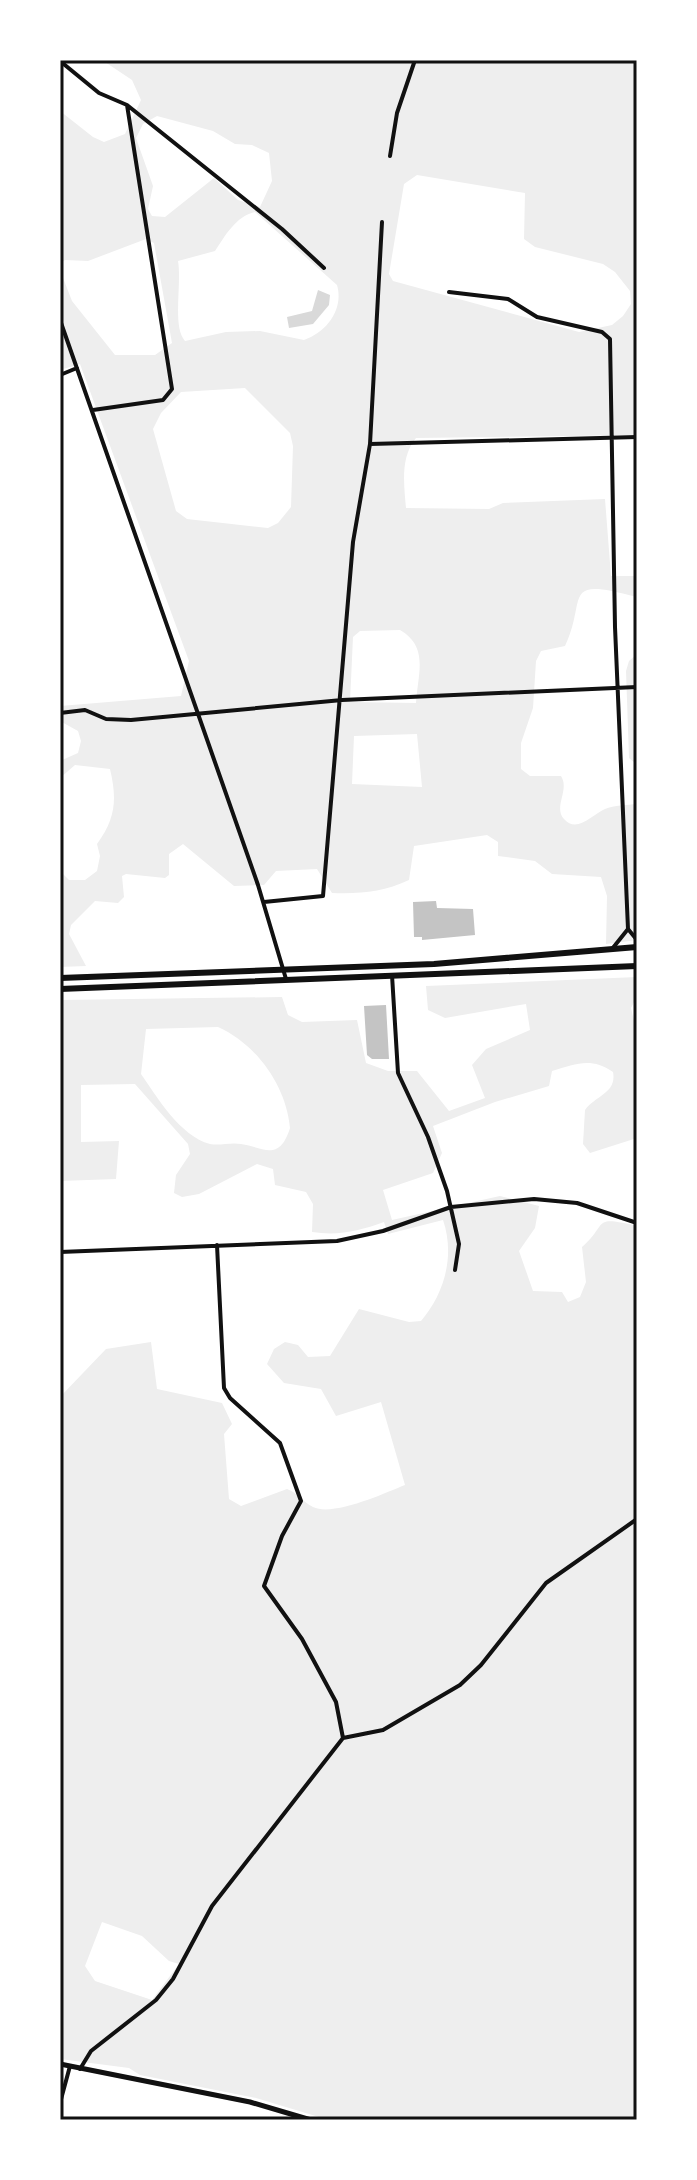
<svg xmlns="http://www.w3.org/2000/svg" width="697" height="2180" font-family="Arial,sans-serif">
<rect width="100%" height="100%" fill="#fff"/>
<path fill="#eee" fill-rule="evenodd" d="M102,60h535v375l-221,3c-16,19 -12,47 -10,70l83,1 14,-6 102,-4 6,77h26v21c-78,-21 -49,0 -72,49l-24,5 -5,10 -3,47 -12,35v26l9,7h31c9,14 -8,31 3,43 13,15 29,-5 41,-10 9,-4 22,-4 32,-5v136l-31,4 1,-48 -6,-19 -49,-3 -17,-13 -37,-5v-14l-11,-7 -73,11 -5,34c-26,12 -48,14 -77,13l-15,-24 -41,2 -12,14 -30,1 -51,-42 -14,10v21l-4,3 -39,-4 -4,2 2,21 -6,6 -23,-2 -24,24 -2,9 17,32 -26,1v-96l9,9h16l12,-9 3,-15 -3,-12c19,-26 20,-45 13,-75l-35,-4 -15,13v-17l18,-8 3,-12 -3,-10 -18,-10v-15l121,-10 8,-35 -109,-297 -20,6v-100l12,31 43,54h40l17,-12 -18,-100 -8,-4 -58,22 -23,-1 -5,3v-152l33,26 11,5 21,-8 16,-34 -9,-20zM157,116l56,15 22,13 17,1 17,8 3,28 -12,26 -22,-7 -24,-22 -49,39 -13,-1 -4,-7 5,-23 -17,-48 7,-14zM417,175l108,18 -1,46 11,8 68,17 12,8 15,19 1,13 -8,12 -11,9 -33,7 -186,-51 -4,-7 15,-90zM255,212l82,73c7,24 -10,47 -33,55l-44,-9 -34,1 -41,9c-13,-14 -3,-57 -7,-80l37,-10c10,-15 21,-35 40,-39zM245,388l45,45 3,13 -2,61 -13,16 -10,5 -81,-9 -11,-8 -23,-82 8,-16 20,-21zM400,630c29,17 18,43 16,73l-66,-1 3,-65 7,-6zM417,734l5,53 -70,-3 2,-48z
M637,654v110h-1l-7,-6 -3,-87 3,-10z
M637,977v19l-6,12 6,26v104l-47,15 -7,-9 2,-34c11,-15 32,-17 28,-38 -22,-15 -37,-8 -61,-1l-3,15 -54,16 -62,24 9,27 -9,20 -50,17 9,30 108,-24 39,10 -4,22 -16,23 14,40 29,1 6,10 12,-5 6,-15 -4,-35c27,-23 8,-32 55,-21v894h-308l-73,-22 -116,-23 -11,-7 -69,-9v-662l46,-48 45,-7 6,47 65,14 10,21 -8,10 5,65 12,7 46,-17c11,4 16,13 26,18 20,10 72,-14 92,-22l-24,-83 -45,14 -15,-27 -37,-6 -17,-19 7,-15 11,-7 13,3 10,12 22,-1 29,-47 50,13 12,-1c24,-28 34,-66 22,-101l-55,14 -4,-12c-25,9 -45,14 -72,10l1,-28 -7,-12 -31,-7 -2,-16 -16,-5 -58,30 -17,3 -8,-4 2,-18 14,-21 -2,-10 -53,-60 -54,1v57l38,-1 -3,38 -56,2v-181l222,-3 6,18 14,7 55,-2 9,43 22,8h29l32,40 36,-13 -13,-33 14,-16 44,-19 -4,-26 -81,14 -17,-8 -2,-24zM218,1027c38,17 68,58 72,101 -11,35 -27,19 -49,16 -10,-2 -21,2 -31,0 -30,-8 -53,-47 -69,-70l5,-45zM102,1922l40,14 27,25 10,3 -27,36 -57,-19 -10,-15z"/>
<path fill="#d9d9d9" d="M318,290l12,5 -1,10 -16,19 -24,4 -2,-11 25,-6z"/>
<path fill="#c4c4c4" d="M436,901l1,7 36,1 2,26 -53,5v-3h-8l-1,-35z
M386,1005l3,54h-17l-5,-4 -3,-49z"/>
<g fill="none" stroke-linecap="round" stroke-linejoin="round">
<path stroke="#111" stroke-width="4" d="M60,61l39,32 28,12 155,124 42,39
M390,156l7,-43 18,-53
M449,292l59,7 29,18 65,15 8,7 5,288 13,302
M60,320l198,565 28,94
M60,375l17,-7
M93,410l70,-10 9,-11 -45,-284
M370,444l267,-7
M60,713l25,-3 21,9 25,1 211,-20 295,-13
M264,902l59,-6 30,-354 17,-98 12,-222
M628,929l9,11
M612,949l16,-20
M392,975l6,98 30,64 19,54 12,53 -4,26
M217,1245l7,143 6,10 50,45 21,58 -19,35 -18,50 38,53 34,63 7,36
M60,1252l277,-11 46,-10 68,-24 83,-8 43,4 60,20
M80,2069l11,-18 65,-51 17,-21 39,-73 131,-168 40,-8 77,-45 21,-20 65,-82 91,-64
M60,2103l10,-37"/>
<path stroke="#111" stroke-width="5" d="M60,2064l190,38 61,18"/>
<path stroke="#111" stroke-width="6" d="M60,978l374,-14 203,-17
M60,989l577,-23"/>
</g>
<rect width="697" height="2180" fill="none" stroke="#ffffff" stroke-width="124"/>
<rect x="62" y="62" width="573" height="2056" fill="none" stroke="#111" stroke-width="3"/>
</svg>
